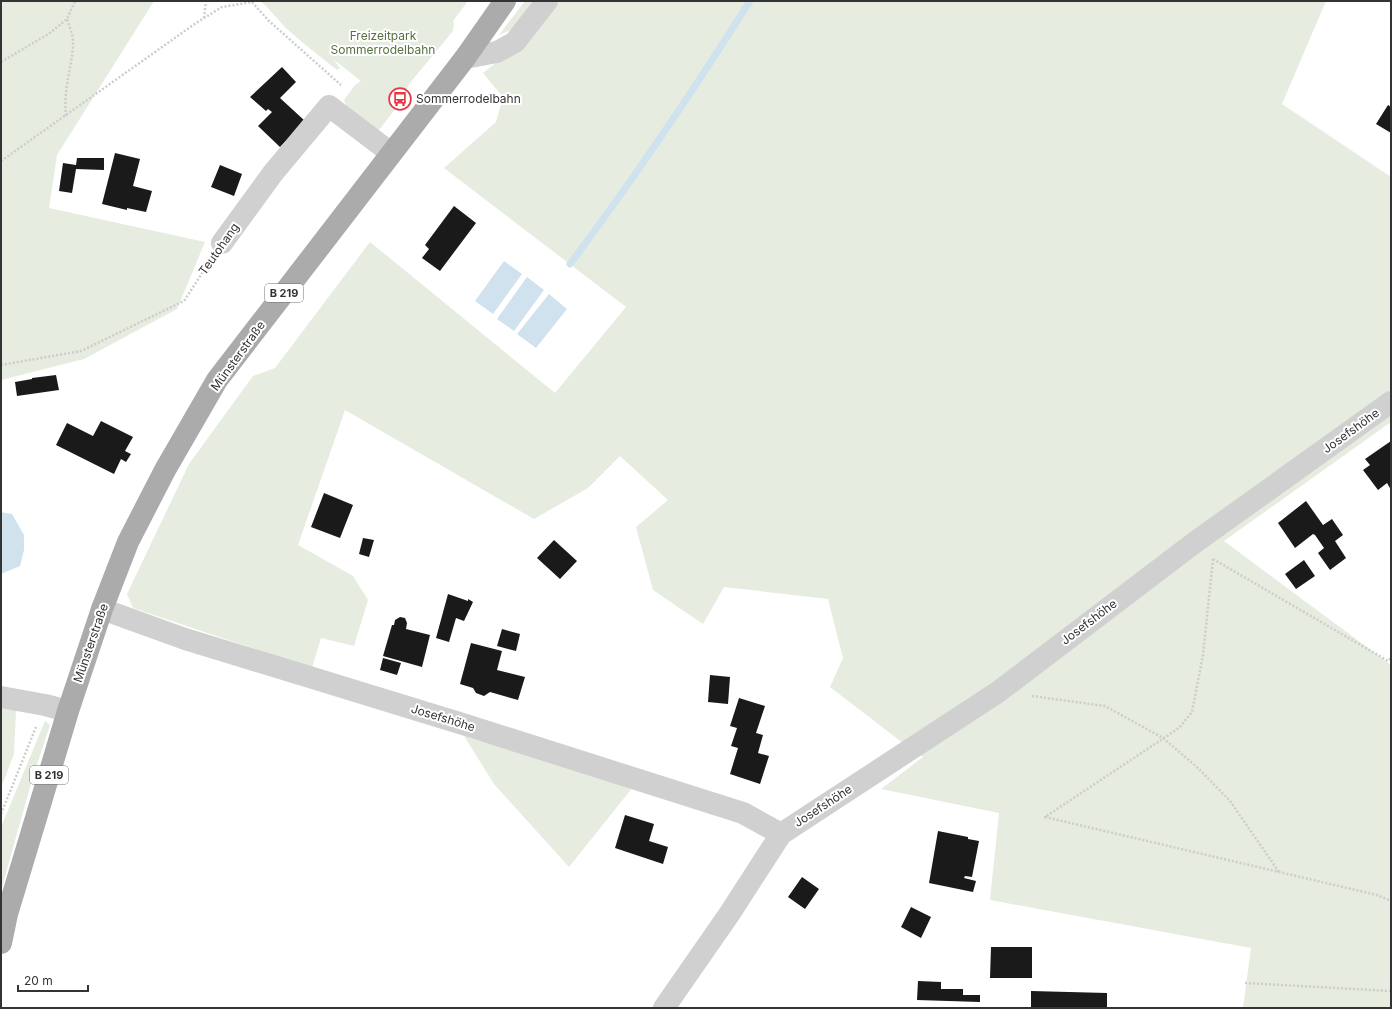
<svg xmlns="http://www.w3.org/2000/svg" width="1392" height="1009" font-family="Inter,sans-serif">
<rect width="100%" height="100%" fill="#fff"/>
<path fill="#e6ecdf" d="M1,1h153l-97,154 -8,53 156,34 -28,67 -93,50 -83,21z
M260,1h208l-15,20 1,3 -1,7 -44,53 -5,13 -24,32 -6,2 -26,-20 -4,-11 11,-15 6,-4 -28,-22 7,9 -3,2c-17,-14 -35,-27 -51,-42 -9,-9 -16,-19 -26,-27z
M525,1h10l-22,28 -14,6z
M555,1h771l-44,103 109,73v245l-167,119 167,124v343h-148l8,-60 -261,-48 9,-87 -118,-24 42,-32 -20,-14 -73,-56 13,-29 -15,-59 -104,-12 -21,37 -50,-34 -17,-63 32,-27 -48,-44 -32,32 -54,31 -189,-109 -47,135 55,31 15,24 -14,46 -33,-8 -9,30 -179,-60 -6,-14 62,-130 64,-88 22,-8 95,-126 185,151 71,-86 -182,-139 52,-46 7,-25 -20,-24 40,-32z
M1,707l15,3 -2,44 -13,34z
M45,721l5,4 -18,55 -31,111v-64z
M464,736l169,51 -64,80 -75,-83z"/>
<path fill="#cfe2ee" d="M504,261l18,13 -29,40 -18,-13z
M527,277l17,13 -30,41 -17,-12z
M549,294l18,15 -31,39 -19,-14z
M1,512l11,2 12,21v15l-4,16 -19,8z"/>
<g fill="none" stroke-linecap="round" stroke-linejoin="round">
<path stroke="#cfe2ee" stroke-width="7" d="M570,264c64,-85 123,-173 180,-263"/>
</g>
<path fill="#1a1a1a" d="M282,67l14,15 -16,16 25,23 -25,26 -22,-21 14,-14 -4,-3 -2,2 -16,-14z
M1388,105l3,2v26l-15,-9z
M115,153l25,6 -7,27 19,5 -6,21 -19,-4v2l-25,-6z
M77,158h27v12l-28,-1 -4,24 -13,-2 4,-28 13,2z
M220,165l22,9 -8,22 -23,-9z
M454,206l22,17 -36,48 -18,-13 7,-9 -4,-4z
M56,375l3,15 -42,6 -2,-14 17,-3v-1z
M101,421l32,16 -8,14 6,3 -5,8 -5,-3 -7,15 -58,-29 11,-22 26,13z
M1391,441v49l-4,-7 -9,7 -15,-20 7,-5 -5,-6z
M324,493l29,12 -13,33 -29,-11z
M1306,501l17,24 9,-6 11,16 -8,6 11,17 -16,12 -12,-17 6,-5 -9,-13 -2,-1 -18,14 -17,-25z
M363,538l11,2 -5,17 -10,-3z
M554,540l23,21 -17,18 -23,-21z
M1304,560l11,16 -19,13 -11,-15z
M448,594l20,7v-2l5,3 -9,19 -8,-3 -7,24 -13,-4z
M400,617l5,1 2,5 -1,6 24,6 -8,32 -39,-11 9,-31h2l1,-5z
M502,629l18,5 -4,17 -19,-5z
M471,643l31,8 -5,19 28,7 -7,23 -28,-8 -6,4 -8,-3 -3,-5 -13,-4z
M383,658l18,5 -4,12 -17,-5z
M710,675l20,2 -2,27 -20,-2z
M739,698l26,8 -9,27 7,2 -5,18 11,3 -9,28 -30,-10 8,-26 -7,-2 6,-18 -7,-2z
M625,815l29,9 -5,17 19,6 -5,17 -48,-16z
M938,831l30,6v2l11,2 -7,36 -7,-1 -1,2 12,3 -3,11 -44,-9z
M802,877l17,12 -14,20 -17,-12z
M911,907l20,10 -10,21 -20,-11z
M991,947h41v31h-42z
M918,981l23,1v7h22v6h17v7l-63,-2z
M1031,991l76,2v15h-76z"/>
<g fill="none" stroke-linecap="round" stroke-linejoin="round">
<path stroke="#cdcdcd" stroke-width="2.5" stroke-dasharray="2 2" stroke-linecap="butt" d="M204,18l2,-17
M1,62l49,-29 17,-14 8,-18
M66,116c-3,-24 5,-46 7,-69 1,-10 -3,-19 -6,-28
M1,161l195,-138 26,-16 30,-5 17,19 72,64
M1,365l80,-14 103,-50 26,-40
M1213,559l-10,96 -11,57 -13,16 -134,89 332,78 14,6
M1213,559l175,102 3,-3
M1032,696l73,10 58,32 35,30 32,33 49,71
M1,814l35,-87
M1245,983l146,8"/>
<path stroke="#d0d0d0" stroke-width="22" d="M465,58l32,-6 18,-10 32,-41
M222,243l51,-70 56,-67 62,47
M102,609l83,30 281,86 277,88 38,21
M1,697l44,8 23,6
M664,1008l66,-95 51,-79 217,-142 196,-149 197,-141"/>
<path stroke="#ababab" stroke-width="22" d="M1,943l6,-29 32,-106 29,-97 34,-102 26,-67 37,-72 52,-90 248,-322 40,-57"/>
</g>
<defs>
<g id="bus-ring" transform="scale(1.15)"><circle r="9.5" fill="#fff" stroke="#e63946" stroke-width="1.5"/><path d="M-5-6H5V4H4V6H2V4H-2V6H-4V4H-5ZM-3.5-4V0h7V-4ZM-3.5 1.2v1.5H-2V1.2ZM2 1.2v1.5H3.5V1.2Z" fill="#e63946"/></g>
</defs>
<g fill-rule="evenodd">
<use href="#bus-ring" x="400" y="99"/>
</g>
<g text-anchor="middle" stroke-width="4" stroke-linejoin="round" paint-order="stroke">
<g fill="#fff" stroke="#707070" stroke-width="1">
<rect x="265" y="284" width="38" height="18" rx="3"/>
<rect x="30" y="766" width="38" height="18" rx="3"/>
</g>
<g font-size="11" font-weight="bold" fill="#333">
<text x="284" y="297">B 219</text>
<text x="49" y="779">B 219</text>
</g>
<g font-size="12" fill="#56703f" stroke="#fff">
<text x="383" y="40">Freizeitpark<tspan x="383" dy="14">Sommerrodelbahn</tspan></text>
</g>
<g font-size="12" fill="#333" stroke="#fff" text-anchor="start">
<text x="416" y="103">Sommerrodelbahn</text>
</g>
<g font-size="12" fill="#333" stroke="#fff">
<text transform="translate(219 249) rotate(-55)" y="4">Teutohang</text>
<text transform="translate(238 356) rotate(-54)" y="4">Münsterstraße</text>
<text transform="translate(1351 431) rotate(-36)" y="4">Josefshöhe</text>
<text transform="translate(1089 622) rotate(-37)" y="4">Josefshöhe</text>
<text transform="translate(91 643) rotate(-71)" y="4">Münsterstraße</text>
<text transform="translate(443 718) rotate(17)" y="4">Josefshöhe</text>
<text transform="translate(823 806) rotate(-33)" y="4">Josefshöhe</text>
</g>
</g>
<rect width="1392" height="1009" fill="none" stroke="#333333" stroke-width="4"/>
<path d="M18 985v6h70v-6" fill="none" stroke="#333333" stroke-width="2"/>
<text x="24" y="985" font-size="12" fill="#333333" stroke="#ffffff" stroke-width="3" paint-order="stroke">20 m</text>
</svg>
